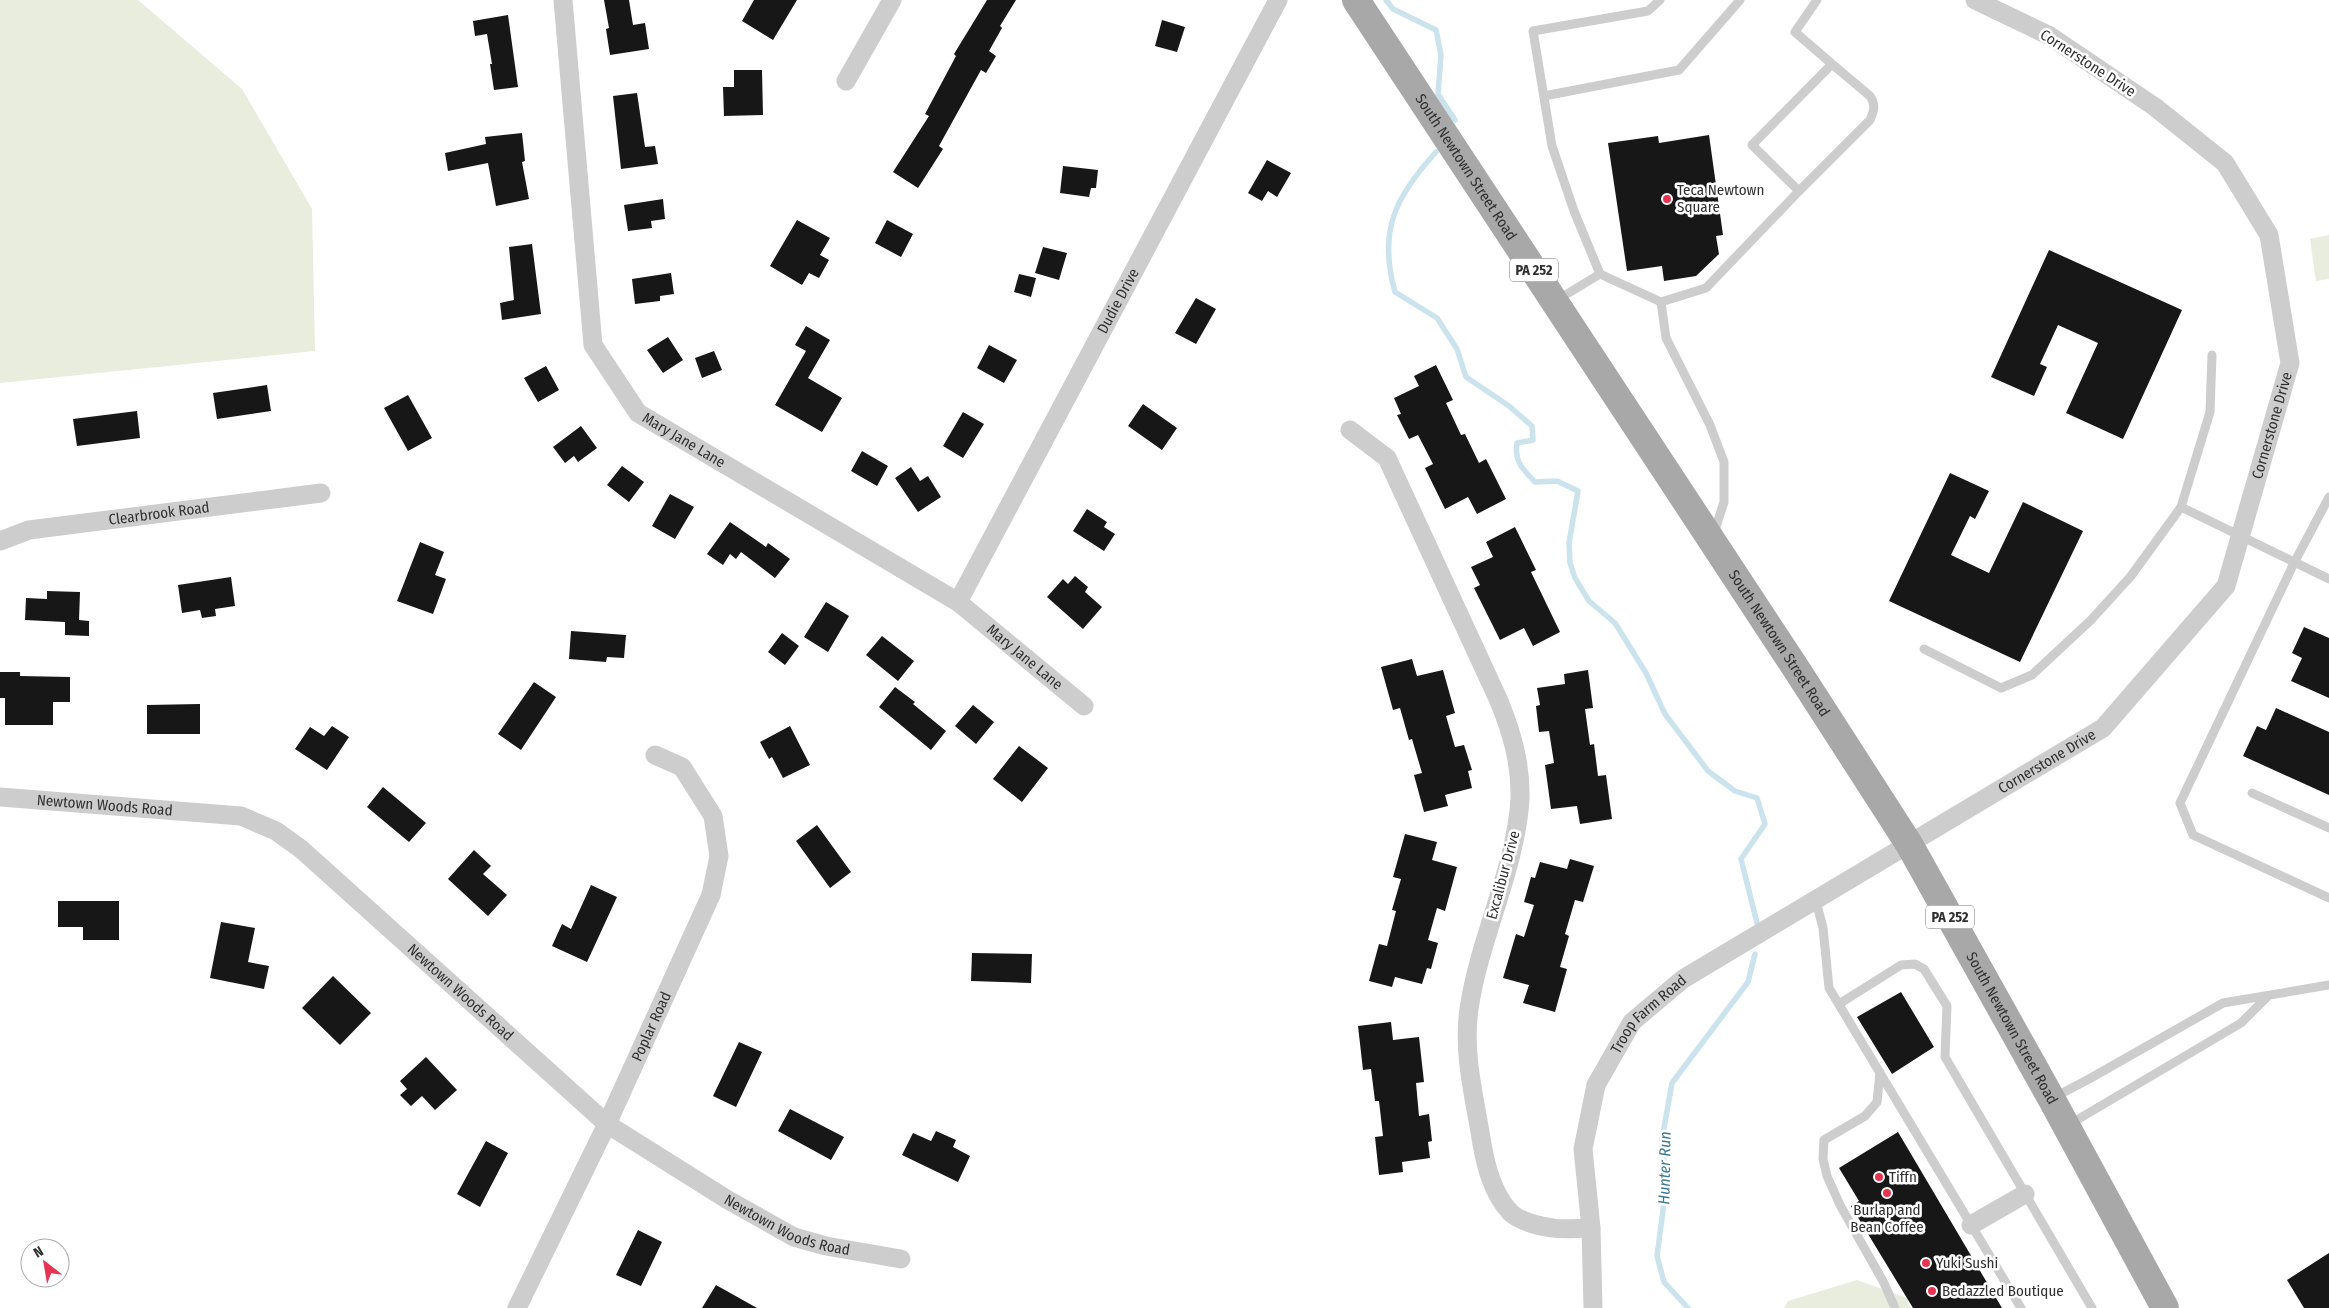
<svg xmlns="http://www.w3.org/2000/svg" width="2329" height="1308" font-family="'Fira Sans Condensed',sans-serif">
<rect width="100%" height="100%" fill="#fff"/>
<path fill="#e8edde" d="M0,0h138l104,89 70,120 3,142 -315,32z
M2329,235v44l-13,2 -6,-42z
M1857,1280l50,18 3,10h-126l4,-7z"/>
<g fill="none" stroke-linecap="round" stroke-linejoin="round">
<path stroke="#cbe3ed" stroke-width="5.5" d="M1386,0l7,9 43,21 5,25 -3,39 17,26
M1436,152c-41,45 -58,79 -41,140l42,26 20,31 9,28 43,29 23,20 1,14 -16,3c-3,18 6,27 18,39l22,-1 21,10 -9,52 1,20 5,15 14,23 26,22 31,50 19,41 43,57 27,20 22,7 8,26 -24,35 18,72
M1688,1308l-24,-26 -7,-26 9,-69 -4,-48 10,-56 76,-101 7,-28"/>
</g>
<path fill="#171717" d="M604,0h25l4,25 12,-2 4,26 -39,6 -4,-26 3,-1z
M754,0h43l-24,40 -31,-19z
M987,0h29l-16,26 2,2 -13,23 7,5 -10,17 -5,-3 -42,76 4,3 -25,39 -25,-16 36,-56 -4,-2 31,-58 -2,-2z
M508,15l10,72 -24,3 -4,-26h2l-5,-30 -12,2 -2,-15z
M1162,20l23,7 -8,25 -22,-6z
M734,70h28l1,45 -39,1 -1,-29h11z
M637,93l8,54 10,-1 3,18 -37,5 -8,-73z
M522,133l3,28 -3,1 7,37 -33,7 -8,-43 -40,8 -3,-18 41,-9 -1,-7z
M1709,135l14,100 -7,1 3,18 -23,22 -32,5 -2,-15 -35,5 -19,-128 50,-7 1,7z
M1267,160l24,13 -14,24 -9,-6 -6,10 -14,-8z
M1063,166l35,4 -2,18h-5l-2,9 -29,-4z
M663,199l2,20 -14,2 1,7 -24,3 -4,-26z
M797,220l33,18 -10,17 9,5 -10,18 -10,-5 -7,12 -32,-19z
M887,220l26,14 -12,23 -26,-14z
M532,244l9,70 -39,6 -2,-17 14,-3 -5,-53z
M1043,247l24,6 -8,27 -24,-7z
M2049,250l133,60 -59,129 -57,-26 32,-70 -40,-18 -18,39 7,3 -13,29 -43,-19z
M671,273l3,21 -14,2v5l-25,3 -3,-25z
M1019,274l17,4 -5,19 -17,-5z
M1196,298l20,11 -20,35 -21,-11z
M806,326l24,14 -22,38 34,20 -20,34 -47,-27 31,-54 -11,-6z
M668,337l15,23 -20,13 -16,-23z
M989,345l28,15 -13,23 -27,-15z
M714,351l8,19 -20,8 -7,-20z
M1436,365l17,35 -7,3 15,32 4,-1 14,29 7,-4 20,40 -29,15 -9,-17 -23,12 -20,-41 8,-4 -15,-29 -9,4 -12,-24 4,-1 -7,-16 25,-12 -5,-10z
M546,366l13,24 -21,12 -14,-24z
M267,385l4,26 -54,8 -4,-26z
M408,395l24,43 -24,13 -24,-43z
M1143,404l34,24 -15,22 -34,-24z
M137,411l3,27 -63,8 -4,-27z
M963,412l21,12 -21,34 -20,-12z
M581,426l16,22 -19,14 -4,-6 -9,7 -12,-16z
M862,451l26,15 -11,20 -26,-15z
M622,466l22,16 -15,20 -22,-17z
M911,467l9,14 8,-5 13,21 -23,15 -23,-34z
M1950,473l39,18 -14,28 -5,-3 -19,39 38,18 34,-71 60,29 -63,131 -131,-61z
M670,494l24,13 -19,32 -23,-13z
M1087,509l20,13 -3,5 11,7 -11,17 -31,-20z
M730,522l36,25 2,-4 22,16 -15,19 -34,-26 -5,7 -6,-5 -7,11 -16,-11z
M1515,527l21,43 -5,2 29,60 -27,14 -9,-18 -24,12 -26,-52 6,-3 -9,-18 22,-10 -7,-15z
M420,542l24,10 -9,23 11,4 -13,35 -36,-13z
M1075,576l13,11 -3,5 17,15 -19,22 -36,-32 16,-18 5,5z
M231,577l4,29 -20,3 1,7 -14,2 -2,-8 -18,3 -4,-28z
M47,591l33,1 -1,28 10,1v15l-24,-1v-13l-40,-2 1,-22 21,1z
M826,602l23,14 -21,36 -24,-15z
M2304,627l25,11v60l-38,-17 11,-23 -10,-5z
M571,631l55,4 -2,23 -17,-1 -1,5 -37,-3z
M782,633l17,13 -14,19 -17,-13z
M882,636l32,25 -16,20 -32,-26z
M1412,659l5,17 26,-6 12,43 -9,3 9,31 9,-2 8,25 -4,1 4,17 -27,7 3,11 -24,6 -10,-37 8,-2 -10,-34 -3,1 -9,-32 -7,2 -12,-43z
M1588,670l5,38 -8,1 5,36 4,-1 4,32 8,-1 6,44 -32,5 -3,-18 -26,3 -6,-44 9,-2 -5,-32 -10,1 -3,-26 4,-1 -3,-17 28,-4 -1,-10z
M0,672h20v4l50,1v25h-17v23h-48v-27h-5z
M534,682l22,15 -35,53 -23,-16z
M895,687l20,15 -2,2 33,27 -15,19 -52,-43z
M200,704v30h-53v-29z
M973,705l21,17 -18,22 -21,-18z
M2276,708l53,24v63l-86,-39 14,-30 9,4z
M332,726l17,11 -22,33 -32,-21 15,-22 14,9z
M790,726l20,39 -27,13 -11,-21 -3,2 -9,-17z
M1019,746l29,22 -26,34 -29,-23z
M383,787l43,36 -17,19 -42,-35z
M817,825l34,47 -21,16 -34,-47z
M1405,834l32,8 -5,18 25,7 -12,44 -8,-3 -9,32 10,3 -7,26 -4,-1 -5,16 -27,-7 -3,10 -23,-6 10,-37 8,2 9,-35 -4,-1 9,-31 -8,-2z
M474,850l17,16 -8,8 24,21 -19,21 -40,-37z
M1570,859l24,7 -11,36 -8,-2 -10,34 4,2 -9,31 7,2 -12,43 -32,-9 6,-18 -26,-7 13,-44 8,3 10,-32 -10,-3 7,-25 4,1 5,-16 27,7z
M591,885l26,12 -30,65 -35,-16 10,-22 9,5z
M58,901h61v39h-36v-13h-25z
M221,922l34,6 -7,34 21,4 -5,23 -54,-11z
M972,953l60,1 -1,29 -60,-2z
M333,976l38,37 -31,32 -38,-37z
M1901,992l33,55 -42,27 -35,-57z
M1391,1022l2,18 26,-3 5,45 -8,1 3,33 10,-2 3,27 -4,1 2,16 -28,4 1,10 -24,3 -4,-38 8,-1 -4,-35h-4l-4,-32 -8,1 -5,-44z
M739,1042l23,10 -26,55 -23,-11z
M426,1057l31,33 -22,20 -13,-14 -11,10 -11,-11 7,-6 -7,-8z
M790,1109l54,28 -13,23 -53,-29z
M936,1131l20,9 -3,7 17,9 -12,26 -56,-27 11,-22 18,8z
M1898,1132l104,176h-89l-62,-102 8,-5 -20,-33z
M486,1141l22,12 -28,54 -23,-13z
M638,1230l24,12 -21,44 -25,-11z
M2329,1253v55h-25l-17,-28z
M716,1285l41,23h-55z"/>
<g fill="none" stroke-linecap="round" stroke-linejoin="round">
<path stroke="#cdcdcd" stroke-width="9" d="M1544,96l135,-26 61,-70
M1799,191l71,-71c4,-9 6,-15 0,-24l-38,-32
M1600,274l-26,-63 -22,-65 -19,-115 115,-20 12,-11
M1557,300l43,-26 61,28
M2329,497l-35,66 -114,240 13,32 136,63
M2181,507l29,-95 2,-57
M1714,533l10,-31v-40l-14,-37 -44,-87 -5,-36 45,-14 93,-97 -47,-46 80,-81 -37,-32 22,-32
M1924,649l77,39 31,-13 59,-55 40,-44 50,-69 148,72
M2252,793l77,35
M1816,901l7,27 6,60 192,320
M1839,1004l62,-39 14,-1 9,5 23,37 -2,51 147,251
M1880,1072l-3,30 -12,14 -41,24 -1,19 4,17 13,29 44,78 11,25
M2053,1098l36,-19 134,-76 106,-18
M2070,1124l171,-101 27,-27"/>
<g stroke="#cdcdcd" stroke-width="19">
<path id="s1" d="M563,0l30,345 45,68 320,189 126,104"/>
<path d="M846,81l46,-81"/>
<path d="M1350,430l37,28 112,243c13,32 22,63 21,98 -4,69 -41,140 -51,210 -6,42 4,82 11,123 4,27 11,61 31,81 10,9 28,13 42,15 12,2 25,0 38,0"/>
<path id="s2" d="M0,541l29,-11 292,-37"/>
<path id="s3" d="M958,602l320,-602"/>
<path id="s4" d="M0,797l241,19 35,15 25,18 306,275 121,76 66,37 32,9 75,13"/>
<path d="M1971,1225l54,-31"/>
<path id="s5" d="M517,1308l90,-184 104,-229 8,-39 -6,-40 -31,-49 -27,-12"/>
<path id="s6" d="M1593,1308l-2,-80 -8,-79 13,-64 36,-63 51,-43 420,-251 123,-142 64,-223 -21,-128 -44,-72 -70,-56 -105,-71 -75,-36"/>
</g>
<path stroke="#a8a8a8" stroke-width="28" id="s7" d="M1356,0l441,670 112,174 142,254 114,210"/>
</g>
<g fill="#e53452" stroke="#fff" stroke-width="2">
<circle cx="1667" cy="199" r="5"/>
<circle cx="1879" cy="1177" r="5"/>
<circle cx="1887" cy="1193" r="5"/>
<circle cx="1926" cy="1263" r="5"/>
<circle cx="1932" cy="1291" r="5"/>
</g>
<g text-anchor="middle" stroke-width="5" stroke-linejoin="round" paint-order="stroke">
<g fill="#fff" stroke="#6e6e6e" stroke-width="1">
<rect x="1510" y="258.5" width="48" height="23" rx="4"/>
<rect x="1926" y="905.5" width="48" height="23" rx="4"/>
</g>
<g font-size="14" font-weight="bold" fill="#303030">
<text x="1534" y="275">PA 252</text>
<text x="1950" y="922">PA 252</text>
</g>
<g font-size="15" fill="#303030" stroke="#fff">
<text transform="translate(2088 63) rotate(33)" y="5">Cornerstone Drive</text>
<text dy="5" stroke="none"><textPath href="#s7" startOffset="200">South Newtown Street Road</textPath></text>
<text dy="5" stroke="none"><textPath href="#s3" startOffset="341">Dudie Drive</textPath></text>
<text dy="5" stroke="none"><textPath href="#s6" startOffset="1208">Cornerstone Drive</textPath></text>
<text dy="5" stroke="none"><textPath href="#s1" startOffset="481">Mary Jane Lane</textPath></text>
<text dy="5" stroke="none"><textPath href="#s2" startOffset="162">Clearbrook Road</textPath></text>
<text dy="5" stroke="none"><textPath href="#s7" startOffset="770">South Newtown Street Road</textPath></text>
<text dy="5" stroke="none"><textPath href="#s1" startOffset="886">Mary Jane Lane</textPath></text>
<text dy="5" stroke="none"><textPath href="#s6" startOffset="788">Cornerstone Drive</textPath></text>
<text dy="5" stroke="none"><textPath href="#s4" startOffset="105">Newtown Woods Road</textPath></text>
<text transform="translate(1503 875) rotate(-75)" y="5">Excalibur Drive</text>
<text dy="5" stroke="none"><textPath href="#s4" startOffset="525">Newtown Woods Road</textPath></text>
<text dy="5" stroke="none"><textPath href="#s6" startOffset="314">Troop Farm Road</textPath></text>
<text dy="5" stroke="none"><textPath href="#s5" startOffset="312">Poplar Road</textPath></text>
<text dy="5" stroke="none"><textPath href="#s7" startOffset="1220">South Newtown Street Road</textPath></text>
<text dy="5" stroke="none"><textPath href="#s4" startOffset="930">Newtown Woods Road</textPath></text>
</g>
<g font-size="15" fill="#303030" stroke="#fff" text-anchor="start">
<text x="1677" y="195">Teca Newtown<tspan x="1677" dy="17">Square</tspan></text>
<text x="1889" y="1182">Tiffn</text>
<text x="1887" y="1215" text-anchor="middle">Burlap and<tspan x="1887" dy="17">Bean Coffee</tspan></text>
<text x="1936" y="1268">Yuki Sushi</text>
<text x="1942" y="1296">Bedazzled Boutique</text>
</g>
<g font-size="16" font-style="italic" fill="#3d7a93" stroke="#fff">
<text transform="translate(1664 1168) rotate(-89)" y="6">Hunter Run</text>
</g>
</g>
<g transform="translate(45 1263) rotate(329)"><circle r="24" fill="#ffffff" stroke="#acacac"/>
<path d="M0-4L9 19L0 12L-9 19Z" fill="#e53452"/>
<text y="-8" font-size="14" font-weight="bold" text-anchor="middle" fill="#303030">N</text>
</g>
</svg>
